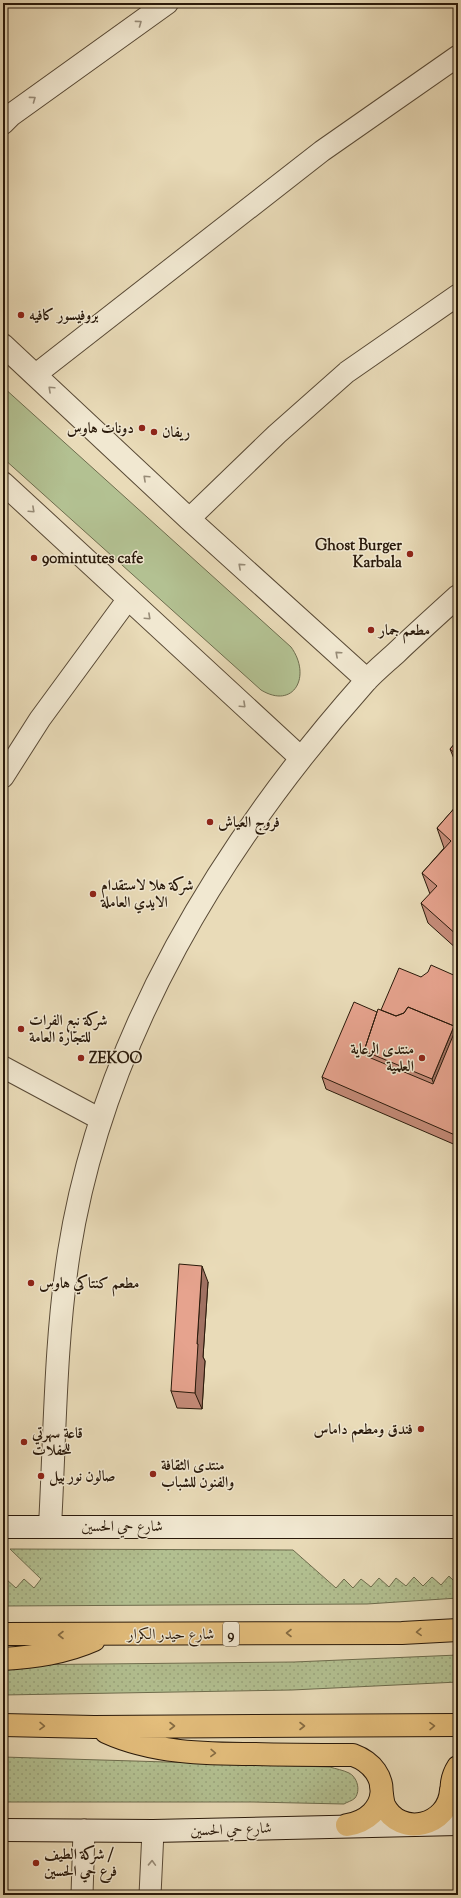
<svg xmlns="http://www.w3.org/2000/svg" width="461" height="1898" font-family="'Sorts Mill Goudy',Amiri,serif">
<defs>
<pattern id="garden-dots" width="8" height="8" patternUnits="userSpaceOnUse"><rect width="8" height="8" fill="#b3c192"/><path d="M2 2h.1M6 6h.1" fill="none" stroke="#9aa57d" stroke-width="1.8" stroke-linecap="round"/></pattern>
</defs>
<rect width="100%" height="100%" fill="#e9dbb8"/>
<filter id="stains"><feTurbulence type="fractalNoise" baseFrequency=".005" numOctaves="4"/><feColorMatrix values="0 0 0 0 .2 0 0 0 0 .09 0 0 0 0 .02 0 0 0 .5 -.17"/></filter>
<radialGradient id="worn" r=".72"><stop offset=".6" stop-color="#630" stop-opacity="0"/><stop offset="1" stop-color="#630" stop-opacity=".3"/></radialGradient>
<path fill="#b3c192" stroke="#6e6d4e" d="M3,387l288,260c21,29 3,63 -30,43l-258,-232z"/>
<path fill="url(#garden-dots)" stroke="#6e6d4e" d="M10,1549l283,1 43,38 8,-9 9,9 8,-9 10,8 8,-9 10,9 7,-9 10,8 8,-9 9,9 9,-9 9,8 8,-9 9,9v13l-91,6 -364,2v-23l3,-4 10,9 8,-9 10,9 7,-9z
M458,1655v27l-166,8 -289,5v-30l291,-3z
M3,1757l327,10c6,2 13,3 19,6 8,4 12,17 6,25 -3,3 -8,4 -11,6l-91,-2h-250z"/>
<g fill="none" stroke-linecap="round" stroke-linejoin="round">
<g stroke="#594a36" stroke-width="23">
<path id="minor" d="M35,375l287,-224 136,-95
M189,519l88,-85 70,-62 111,-77
M3,777l37,-58 88,-120
M3,1067l97,52
M82,1895l2,-65
M150,1895l3,-64"/>
</g>
<g stroke="#594a36" stroke-width="24">
<path id="tertiary" d="M3,123l8,-8 156,-112
M3,345l186,174 178,161
M3,483l298,275
M50,1526c5,-91 5,-184 19,-274 34,-215 153,-409 296,-570 9,-10 20,-19 31,-29 20,-19 41,-38 62,-57"/>
</g>
<g stroke="#29190a" stroke-width="24">
<path id="secondary" d="M3,1527h455
M3,1830l150,1 305,-7"/>
</g>
<g stroke="#29190a" stroke-width="24">
<path id="trunk" d="M3,1634l399,-1 56,-3
M3,1659c31,-2 62,-6 91,-19
M3,1725l91,2 364,-2
M106,1732c46,21 99,22 149,22 33,1 65,1 98,1 41,15 37,63 -6,70
M381,1786c1,6 1,13 3,19 16,33 65,21 67,-15
M456,1804c-7,-12 -5,-26 2,-37"/>
</g>
<use href="#minor" stroke="#f1e8d1" stroke-width="21"/>
<use href="#tertiary" stroke="#f1e8d1" stroke-width="22"/>
<use href="#secondary" stroke="#f1e8d1" stroke-width="22"/>
<use href="#trunk" stroke="#e4be7c" stroke-width="22"/>
</g>
<path fill="#c68c7a" stroke="#29190a" d="M458,740v27l-1,-1 -7,-17z
M458,804v146l-30,-27 -7,-20 9,-9 -8,-21 22,-25 -7,-20z
M421,977h37v169l-132,-57 -4,-12 55,-65 4,-2z
M208,1282l-5,75 2,4 -3,48 -25,-1 -6,-17z"/>
<path fill="#a17263" stroke="#29190a" d="M454,1026l4,13 -20,57 -6,-17z
M458,1129v13l-3,-7z
M202,1266l6,16 -5,75 2,4 -3,48 -7,-16 2,-49z"/>
<path fill="#e6a38e" stroke="#29190a" d="M458,740v16l-8,-7z
M458,804v132l-37,-33 16,-17 -15,-13 29,-32 -14,-13z
M431,965l27,12v152l-3,6 -133,-58 32,-75 23,10 -13,39 2,5 67,28 22,-53 -1,-5 -46,-19 -4,6 -8,3 -15,-6 18,-42 22,9 7,-5z
M408,1007l46,19 -22,53 -68,-28 14,-42 18,7 8,-3z
M179,1264l23,2 -5,78h1l-3,49 -24,-2z"/>
<defs><path id="oneway-chevron" d="M-2-3.5L2.5 0L-2 3.5" fill="none" stroke-width="1.6" stroke-linecap="round" stroke-linejoin="round"/></defs>
<g stroke="#978b77">
<use href="#oneway-chevron" transform="translate(139 23) rotate(-36)"/>
<use href="#oneway-chevron" transform="translate(33 99) rotate(-36)"/>
<use href="#oneway-chevron" transform="translate(51 389) rotate(-137)"/>
<use href="#oneway-chevron" transform="translate(146 478) rotate(-137)"/>
<use href="#oneway-chevron" transform="translate(32 510) rotate(43)"/>
<use href="#oneway-chevron" transform="translate(241 566) rotate(-138)"/>
<use href="#oneway-chevron" transform="translate(148 617) rotate(43)"/>
<use href="#oneway-chevron" transform="translate(338 654) rotate(-138)"/>
<use href="#oneway-chevron" transform="translate(243 705) rotate(43)"/>
<use href="#oneway-chevron" transform="translate(152 1863) rotate(-88)"/>
</g>
<g stroke="#866c43">
<use href="#oneway-chevron" transform="translate(419 1632) rotate(177)"/>
<use href="#oneway-chevron" transform="translate(289 1633) rotate(180)"/>
<use href="#oneway-chevron" transform="translate(61 1635) rotate(-180)"/>
<use href="#oneway-chevron" transform="translate(42 1726) rotate(1)"/>
<use href="#oneway-chevron" transform="translate(172 1726)"/>
<use href="#oneway-chevron" transform="translate(302 1726)"/>
<use href="#oneway-chevron" transform="translate(432 1726) rotate(-1)"/>
<use href="#oneway-chevron" transform="translate(213 1753) rotate(2)"/>
</g>
<g fill="#8f2418" stroke="#f1e8d1" stroke-width="1.5">
<circle cx="21" cy="315" r="4"/>
<circle cx="142" cy="428" r="4"/>
<circle cx="154" cy="432" r="4"/>
<circle cx="410" cy="554" r="4"/>
<circle cx="34" cy="558" r="4"/>
<circle cx="371" cy="630" r="4"/>
<circle cx="210" cy="822" r="4"/>
<circle cx="93" cy="894" r="4"/>
<circle cx="21" cy="1029" r="4"/>
<circle cx="81" cy="1058" r="4"/>
<circle cx="422" cy="1058" r="4"/>
<circle cx="31" cy="1283" r="4"/>
<circle cx="421" cy="1429" r="4"/>
<circle cx="24" cy="1442" r="4"/>
<circle cx="153" cy="1474" r="4"/>
<circle cx="41" cy="1476" r="4"/>
<circle cx="36" cy="1863" r="4"/>
</g>
<g text-anchor="middle" stroke-width="3" stroke-linejoin="round" paint-order="stroke">
<rect fill="#f1e8d1" stroke="#655746" stroke-width="1" x="223" y="1622" width="16" height="24" rx="3"/>
<g font-size="14" font-weight="bold" fill="#29190a">
<text x="231" y="1639">9</text>
</g>
<g font-size="15" font-weight="bold" fill="#29190a" stroke="#f1e8d1" text-anchor="start">
<text x="29" y="320">بروفيسور كافيه</text>
<text x="134" y="433" text-anchor="end">دونات هاوس</text>
<text x="162" y="437">ريفان</text>
<text x="402" y="550" text-anchor="end">Ghost Burger<tspan x="402" dy="17">Karbala</tspan></text>
<text x="42" y="563">90mintutes cafe</text>
<text x="379" y="635">مطعم جمار</text>
<text x="218" y="827">فروج العياش</text>
<text x="101" y="890">شركة هلا لاستقدام<tspan x="101" dy="17">الايدي العاملة</tspan></text>
<text x="29" y="1025">شركة نبع الفرات<tspan x="29" dy="17">للتجارة العامة</tspan></text>
<text x="414" y="1054" text-anchor="end">منتدى الرعاية<tspan x="414" dy="17">العلمية</tspan></text>
<text x="89" y="1063">ZEKOO</text>
<text x="39" y="1288">مطعم كنتاكي هاوس</text>
<text x="413" y="1434" text-anchor="end">فندق ومطعم داماس</text>
<text x="32" y="1438">قاعة سهرتي<tspan x="32" dy="17">للحفلات</tspan></text>
<text x="161" y="1470">منتدى الثقافة<tspan x="161" dy="17">والفنون للشباب</tspan></text>
<text x="49" y="1481">صالون نور بيل</text>
<text x="44" y="1859">شركة الطيف /<tspan x="44" dy="17">فرع حي الحسين</tspan></text>
</g>
<g font-size="15" fill="#29190a" stroke="#f1e8d1">
<text x="122" y="1531">شارع حي الحسين</text>
<text x="171" y="1639">شارع حيدر الكرار</text>
<text transform="translate(231 1829) rotate(-2)" y="5">شارع حي الحسين</text>
</g>
</g>
<rect width="461" height="1898" fill="none" stroke="#e9dbb8" stroke-width="16"/>
<rect x="4" y="4" width="453" height="1890" fill="none" stroke="#29190a" stroke-width="2"/>
<rect x="8" y="8" width="445" height="1882" fill="none" stroke="#29190a"/>
<rect width="100%" height="100%" filter="url(#stains)"/>
<rect width="100%" height="100%" fill="url(#worn)"/>
</svg>
